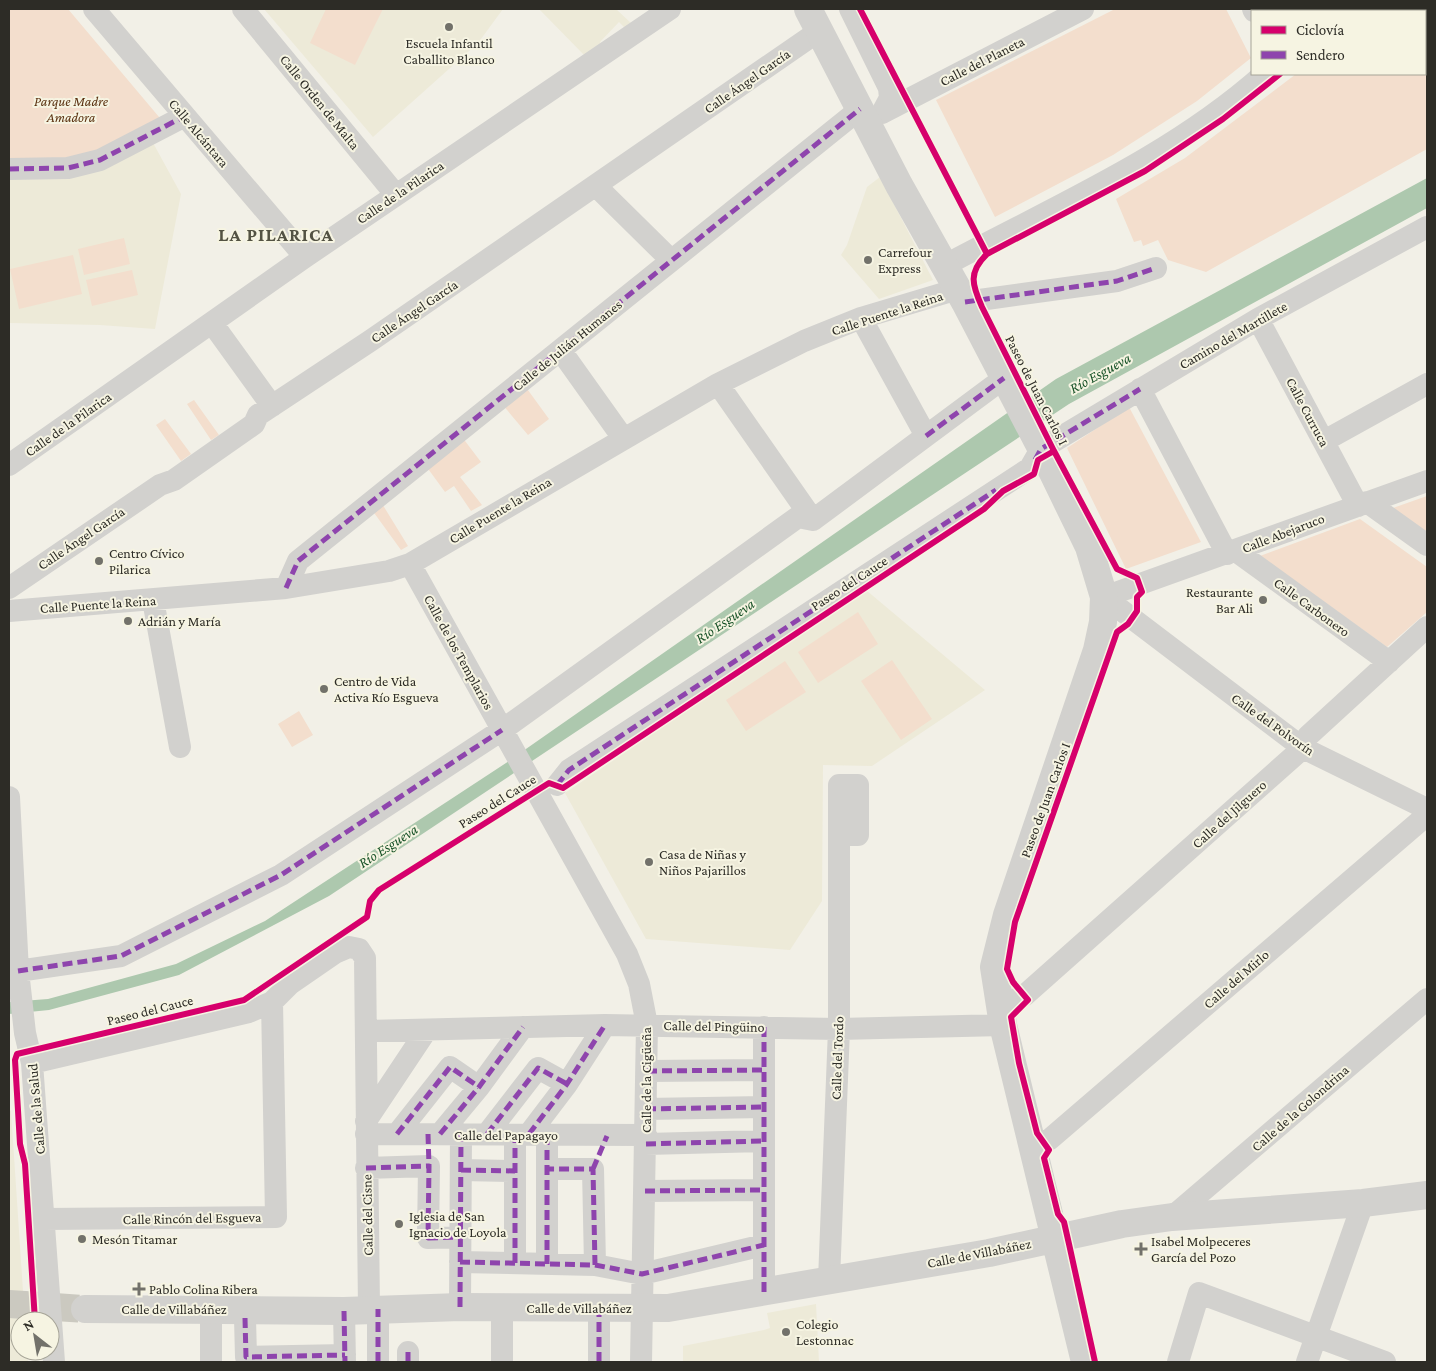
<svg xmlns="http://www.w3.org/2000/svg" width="1436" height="1371" font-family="'Crimson Pro',serif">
<rect width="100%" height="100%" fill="#f2f0e7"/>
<path fill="#edead8" d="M264,9h239l-25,34 -105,94z
M539,9h77l16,15 -7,4 -6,-6 -19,20 1,2 -15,13z
M152,141l29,53 -26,135 -55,-4 -90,-2 -1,-144z
M880,177l53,103 -54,19 -38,-44 6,-10 20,-58z
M866,590l119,100 -113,76 -49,-1 -1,136 -32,49 -144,-11 -81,-146z
M9,1110l2,1 14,210h-5v30h7l1,11h-19z
M816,1304l3,58h-136v-16l81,-16 6,-2 -3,-15z"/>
<path fill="#f3decd" d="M9,9h59l102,121 -161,49z
M326,9h57l-28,56 -45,-22z
M1115,9h111l25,49 -54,43 -84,54 -118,62 -59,-117z
M1425,19h2v130l-221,123 -38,-12 -10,-20 -15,6 -2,-6 -7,2 -18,-43 69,-41 111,-84h129z
M124,238l6,26 -46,11 -6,-26z
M73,255l9,39 -63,15 -9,-40z
M132,270l6,25 -46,11 -6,-26z
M525,386l24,33 -21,16 -26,-31z
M194,400l25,35 -8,5 -24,-36z
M1129,407l72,135 -75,27 -59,-121z
M165,419l26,35 -10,7 -25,-36z
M462,437l19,25 -21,15 22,28 -11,6 -17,-25 -9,6 -19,-26z
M1427,496v36l-34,-24z
M381,502l27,44 -7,4 -29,-40z
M1360,519l67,48v45l-40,35 -127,-91z
M858,612l20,32 -60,39 -20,-31z
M892,660l40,59 -31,21 -40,-59z
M785,661l21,31 -60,39 -20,-31z
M299,711l14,24 -21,12 -14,-23z"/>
<path fill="#adc8ae" d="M1427,178v30l-358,196 -740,492 -150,79 -130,35 -40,4v-12l39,-3 128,-35 89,-43 241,-158 550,-384z"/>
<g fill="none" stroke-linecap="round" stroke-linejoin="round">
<path stroke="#cbc9c0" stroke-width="28" stroke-dasharray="28 14" stroke-linecap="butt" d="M9,1304l76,5"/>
<path stroke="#d2d1ce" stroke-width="22" d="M94,9l211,248
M243,9l153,186
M850,9l39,79 1,10 -8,15
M1253,9l1,2
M1333,11l2,-2
M882,113l201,-104
M9,169l59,-1 32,-8 85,-44
M596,186l75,74
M953,261c107,-57 220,-106 311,-187
M965,302l152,-21 39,-13
M861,318l65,118
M1258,319l100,187
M212,323l60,83
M561,351l62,87
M718,384l95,136
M1140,389l87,165
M1324,441l103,-57
M9,465l296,-208 365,-248
M1367,502l60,43
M1236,551l153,111
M410,564l217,390 12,30 8,41 -6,337
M9,588l151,-103 14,-5 80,-56 4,-9 112,-74 449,-310
M286,588l12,-27 562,-452
M1104,597l199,151 124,61
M1104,597l323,-116
M153,600l27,147
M9,611l277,-23 103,-17 21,-7 308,-180 86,-43 57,-23 97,-29
M557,785l12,-15 461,-302 11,-19 217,-130 169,-92
M9,797l9,174 7,62 7,30 22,299
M18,971l103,-15 160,-81 221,-145 296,-213 15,3 191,-142
M999,1007l26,-12 278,-247 5,-12 119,-109
M366,1031l239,-6 234,4 164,-4
M32,1063l217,-51 23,-10 18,-18 45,-31 14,-6 10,2 6,9 4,351
M647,1071l117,-1
M646,1109l118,-2
M366,1121l60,-90
M366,1134l280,1
M397,1134l53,-67 29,20
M440,1134l39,-47 44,-60
M487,1134l51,-66 29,16
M529,1134l38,-50 38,-59
M547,1135v129
M646,1144l118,-3
M1033,1148l17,-9 377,-324
M366,1168l63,-2 -1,72 33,-1
M461,1170l54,1
M645,1191l119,-1
M1172,1217l255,-218
M44,1219l232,-2 -4,-215
M460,1262l135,3 -2,-96h-46
M515,1263v-128
M595,1265l47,9 122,-29
M829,1280l10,-251v-244h19v50h-19
M764,1292v-265
M460,1307l1,-173
M344,1311l1,51
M245,1318l1,39 99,-2
M211,1362v-43
M378,1362v-53
M408,1362v-10
M502,1362v-54
M599,1362v-54
M1178,1362l21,-69 186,69
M1307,1362l56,-159"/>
<path stroke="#d2d1ce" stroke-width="28" d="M808,9l91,176 66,117 73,140 51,105 15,50 -1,25 -6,28 -90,265 -13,52 9,58 82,337
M85,1309l259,2 116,-4 208,1 321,-55 133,-29 50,-7 191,-14 64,-8"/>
<path stroke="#8e44ad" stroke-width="5" stroke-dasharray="10 5" stroke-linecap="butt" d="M1425,22l2,1
M9,169l59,-1 32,-8 85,-44
M965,302l152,-21 39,-13
M926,436l78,-58
M1035,460l6,-11 99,-60
M286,588l12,-27 562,-452
M557,785l12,-15 427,-280
M18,971l103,-15 160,-81 221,-145
M647,1071l117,-1
M646,1109l118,-2
M397,1134l53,-67 29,20
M428,1134l1,32
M440,1134l39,-47 44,-60
M487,1134l51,-66 29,16
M529,1134l38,-50 38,-59
M547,1135v129
M646,1144l118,-3
M366,1168l63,-2 -1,72 33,-1
M593,1169l14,-33
M461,1170l54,1
M645,1191l119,-1
M460,1262l135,3 -2,-96h-46
M515,1263v-128
M595,1265l47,9 122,-29
M764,1292v-265
M460,1307l1,-173
M344,1311l1,51
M245,1318l1,39 99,-2
M378,1362v-53
M408,1362v-10
M599,1362v-54"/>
<g stroke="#f6f4e2" stroke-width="9">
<path id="cycleway" d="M860,9l127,245
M35,1321l-10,-157 -5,-20 -5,-84 2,-6 227,-54 123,-83 3,-16 9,-11 170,-107 14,5 421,-279 19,-18 31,-17 4,-14 16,-9
M1095,1362l-26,-118 -5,-22 -6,-8 -14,-56 5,-8 -12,-17 -18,-70 -8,-46 17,-17 -15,-18 -6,-13 8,-47 102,-290 11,-8 9,-13v-14l5,-5 -5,-14 -20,-9 -63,-118 -72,-144c-10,-22 -14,-35 5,-53l158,-83 78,-52 57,-45"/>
</g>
<use href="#cycleway" stroke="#d6006c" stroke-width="6"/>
</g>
<g fill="#72716a" stroke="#f6f4e2" stroke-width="2">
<circle cx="449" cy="27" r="5"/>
<circle cx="868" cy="260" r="5"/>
<circle cx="99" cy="561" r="5"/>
<circle cx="1263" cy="600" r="5"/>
<circle cx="128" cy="621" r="5"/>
<circle cx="324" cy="689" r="5"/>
<circle cx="649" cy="862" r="5"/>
<circle cx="399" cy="1224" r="5"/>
<circle cx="82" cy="1239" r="5"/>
<path d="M1138.5 1241.5h5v5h5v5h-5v5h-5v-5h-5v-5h5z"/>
<path d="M136.5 1281.5h5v5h5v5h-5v5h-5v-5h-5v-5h5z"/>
<circle cx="786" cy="1332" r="5"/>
</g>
<g text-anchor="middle" stroke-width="4" stroke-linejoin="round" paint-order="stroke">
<g font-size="14" fill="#2d2c26" stroke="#f6f4e2" text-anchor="start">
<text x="449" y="48" text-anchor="middle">Escuela Infantil<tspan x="449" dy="16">Caballito Blanco</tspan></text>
<text x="878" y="257">Carrefour<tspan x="878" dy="16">Express</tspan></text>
<text x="109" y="558">Centro Cívico<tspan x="109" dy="16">Pilarica</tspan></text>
<text x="1253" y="597" text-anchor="end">Restaurante<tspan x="1253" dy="16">Bar Ali</tspan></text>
<text x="138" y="626">Adrián y María</text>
<text x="334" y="686">Centro de Vida<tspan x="334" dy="16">Activa Río Esgueva</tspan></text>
<text x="659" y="859">Casa de Niñas y<tspan x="659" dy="16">Niños Pajarillos</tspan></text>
<text x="409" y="1221">Iglesia de San<tspan x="409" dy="16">Ignacio de Loyola</tspan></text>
<text x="92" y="1244">Mesón Titamar</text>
<text x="1151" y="1246">Isabel Molpeceres<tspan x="1151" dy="16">García del Pozo</tspan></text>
<text x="149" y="1294">Pablo Colina Ribera</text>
<text x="796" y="1329">Colegio<tspan x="796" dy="16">Lestonnac</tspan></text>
</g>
<g font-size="14" fill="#2d2c26" stroke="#f6f4e2">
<text transform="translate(982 61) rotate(-27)" y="5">Calle del Planeta</text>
<text transform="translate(747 81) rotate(-35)" y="5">Calle Ángel García</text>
<text transform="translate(320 102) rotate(51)" y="5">Calle Orden de Malta</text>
<text transform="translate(199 133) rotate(50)" y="5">Calle Alcántara</text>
<text transform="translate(400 192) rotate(-34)" y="5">Calle de la Pilarica</text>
<text transform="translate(414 311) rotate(-34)" y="5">Calle Ángel García</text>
<text transform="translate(887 313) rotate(-18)" y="5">Calle Puente la Reina</text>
<text transform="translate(1233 335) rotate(-30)" y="5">Camino del Martillete</text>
<text transform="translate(567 345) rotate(-39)" y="5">Calle de Julián Humanes</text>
<text transform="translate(1037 390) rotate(63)" y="5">Paseo de Juan Carlos I</text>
<text transform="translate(1308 412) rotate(62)" y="5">Calle Curruca</text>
<text transform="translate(68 424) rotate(-35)" y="5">Calle de la Pilarica</text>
<text transform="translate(500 510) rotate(-31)" y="5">Calle Puente la Reina</text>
<text transform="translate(1283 533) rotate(-21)" y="5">Calle Abejaruco</text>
<text transform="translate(81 538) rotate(-34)" y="5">Calle Ángel García</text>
<text transform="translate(849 583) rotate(-33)" y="5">Paseo del Cauce</text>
<text transform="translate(98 604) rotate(-4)" y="5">Calle Puente la Reina</text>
<text transform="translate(1312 607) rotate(36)" y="5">Calle Carbonero</text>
<text transform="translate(459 652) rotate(61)" y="5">Calle de los Templarios</text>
<text transform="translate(1273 724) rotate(35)" y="5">Calle del Polvorín</text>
<text transform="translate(1045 800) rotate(-70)" y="5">Paseo de Juan Carlos I</text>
<text transform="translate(497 801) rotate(-32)" y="5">Paseo del Cauce</text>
<text transform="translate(1229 814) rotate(-42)" y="5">Calle del Jilguero</text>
<text transform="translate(1236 979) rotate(-41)" y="5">Calle del Mirlo</text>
<text transform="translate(150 1010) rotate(-14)" y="5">Paseo del Cauce</text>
<text transform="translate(714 1026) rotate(1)" y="5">Calle del Pingüino</text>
<text transform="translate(837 1058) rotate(-88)" y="5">Calle del Tordo</text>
<text transform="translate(646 1080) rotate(-90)" y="5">Calle de la Cigüeña</text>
<text transform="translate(1300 1108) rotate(-41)" y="5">Calle de la Golondrina</text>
<text transform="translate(36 1109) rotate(-95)" y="5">Calle de la Salud</text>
<text x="506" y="1140">Calle del Papagayo</text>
<text transform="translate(367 1215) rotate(-91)" y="5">Calle del Cisne</text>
<text transform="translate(192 1218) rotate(-1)" y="5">Calle Rincón del Esgueva</text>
<text transform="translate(979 1253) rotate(-11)" y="5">Calle de Villabáñez</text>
<text x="579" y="1313">Calle de Villabáñez</text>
<text x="174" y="1314">Calle de Villabáñez</text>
</g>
<g font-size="14" font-style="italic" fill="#5b3211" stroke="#f6f4e2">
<text x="71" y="106">Parque Madre<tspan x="71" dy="16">Amadora</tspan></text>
</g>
<g font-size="15" font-style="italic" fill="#165126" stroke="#f6f4e2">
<text transform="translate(1100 373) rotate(-29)" y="5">Río Esgueva</text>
<text transform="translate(725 621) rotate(-34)" y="5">Río Esgueva</text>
<text transform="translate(388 846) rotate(-33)" y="5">Río Esgueva</text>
</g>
<g font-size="19" font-weight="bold" letter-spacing="1" fill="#535243" stroke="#f6f4e2">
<text x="276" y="241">LA PILARICA</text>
</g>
</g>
<rect width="1436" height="1371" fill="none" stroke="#2d2c26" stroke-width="20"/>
<rect x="1251" y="10" width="175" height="65" fill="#f6f4e2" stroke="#a6a497"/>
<rect x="1261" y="26" width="25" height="8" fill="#d6006c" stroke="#a6a497"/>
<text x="1296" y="35" font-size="15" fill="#2d2c26">Ciclovía</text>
<rect x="1261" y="51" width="25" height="8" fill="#8e44ad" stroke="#a6a497"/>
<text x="1296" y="60" font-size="15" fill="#2d2c26">Sendero</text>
<g transform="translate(35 1336) rotate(329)"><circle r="24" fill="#f6f4e2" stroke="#a6a497"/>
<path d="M0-4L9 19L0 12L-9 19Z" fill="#72716a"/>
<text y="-8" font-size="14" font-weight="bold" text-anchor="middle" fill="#2d2c26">N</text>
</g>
</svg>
